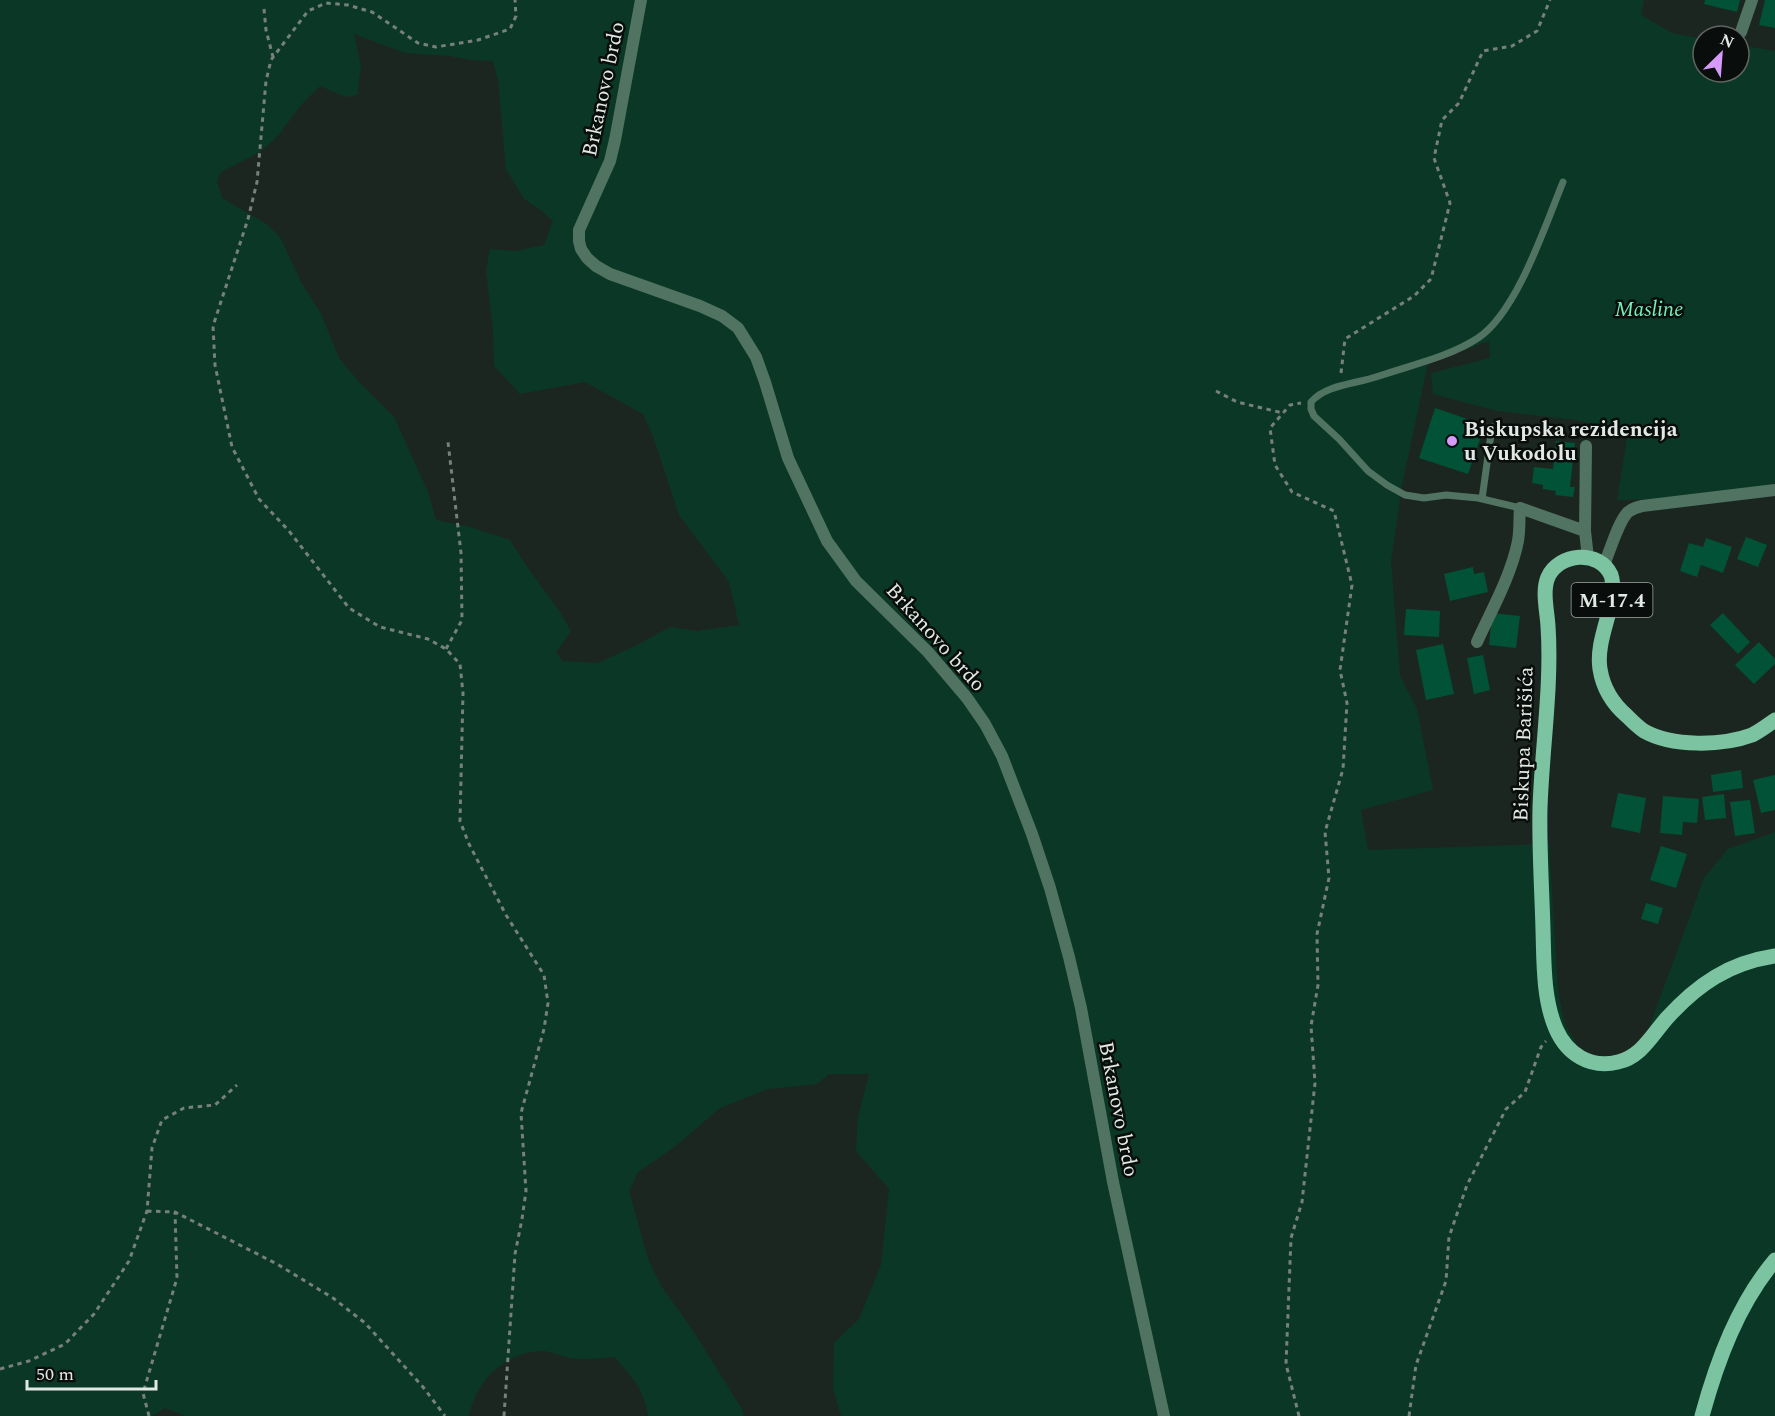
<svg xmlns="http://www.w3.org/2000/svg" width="1775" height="1416" font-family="Spectral,serif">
<rect width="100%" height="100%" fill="#1c2620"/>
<path fill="#0b3826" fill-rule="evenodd" d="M0,0h1644l-3,15 31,18 31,6v33h36v-27l36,6v431l-3,5 -67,11 -88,2 11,-68 -52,-12 -79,-9 -64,-17 -2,-21 59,-15 -1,-17 -61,22 -26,122 -11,76 9,115 17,33 16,81 -72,20 7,40 181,-6 9,148 7,33 15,24 12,8h27l27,-21 58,-158 24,-29 47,-17v584h-934l-8,-27 1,-46 25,-24 22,-54 8,-76 -33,-38 2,-34 11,-43h-40l-12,10 -49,5 -48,19 -47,40 -35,24 -9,19 19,68 13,27 31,43 41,66 10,16v5h-95c-2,-23 -18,-43 -34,-59 -13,1 -29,3 -42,1 -11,-1 -22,-8 -32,-7 -37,2 -64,31 -71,65h-284l-20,-8 -13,8h-152zM354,34l51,19 45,3 21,4 22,1 5,19 8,89 18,30 18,12 11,10 -9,24 -28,6 -26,-2 -4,22 7,59 1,36 26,28 65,-12 58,32 10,22 26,79 50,67 10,43 -42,6 -27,-4 -33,18 -39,18 -36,-2 -6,-9 15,-21 -11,-19 -32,-44 -18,-28 -43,-14 -31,-6 -8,-28 -34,-75 -35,-35 -20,-24 -18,-44 -20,-32 -21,-45 -15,-14 -43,-25 -5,-17 4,-9 39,-20 18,-16 22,-30 20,-20 26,11 11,-2 4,-29z"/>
<path fill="#015236" d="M1705,0h35l-3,12 -33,-8z
M1765,0h10v28l-16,-3z
M1435,408l50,17 -17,49 -49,-16z
M1556,441l19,2 -5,44h5l-2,10 -18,-2 1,-4 -13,-2v-4l-11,-2 2,-16 19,2z
M1746,537l21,8 -9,22 -21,-8z
M1706,538l26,9 -9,26 -22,-8 -4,12 -17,-6 9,-28 14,4z
M1473,567l1,7 10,-2 4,20 -38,9 -6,-27z
M1406,609l34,2 -1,26 -35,-2z
M1492,613l28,3 -4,32 -27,-3z
M1723,613l27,29 -12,12 -28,-29z
M1759,642l16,17v5l-21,20 -19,-19z
M1443,644l11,50 -28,6 -10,-50z
M1483,655l7,35 -16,4 -7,-36z
M1741,770l2,18 -30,4 -2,-17z
M1775,775v35l-14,3 -8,-33z
M1618,793l28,5 -6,35 -29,-6z
M1724,794l2,24 -21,2 -3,-23z
M1663,796l36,3 -2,24 -14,-1 -1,13 -22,-2z
M1750,800l5,33 -20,3 -5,-34z
M1661,846l26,8 -11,34 -26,-8z
M1646,903l17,5 -5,16 -17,-5z"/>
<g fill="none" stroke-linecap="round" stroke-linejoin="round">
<path stroke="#77807b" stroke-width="3" stroke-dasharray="4.5 4.5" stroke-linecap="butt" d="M264,9l2,21 7,27
M1341,373l4,-34 69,-43 17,-17 19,-76 -16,-45 8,-38 17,-17 24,-52 29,-5 25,-15 13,-31
M1216,391l21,11 46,11
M446,649l16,-29 -1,-67 -13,-111
M147,1211l28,1 102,52 56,34 32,25 58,64 22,29
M0,1369l29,-8 36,-17 29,-30 35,-53 18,-50 5,-63 10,-28 22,-12 31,-3 22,-20
M149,1416l-6,-23 34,-115 -2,-66
M504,1416l11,-162 7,-35 4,-28 -5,-78 23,-84 4,-26 -4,-28 -38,-60 -37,-71 -9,-23 3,-128 -3,-29 -14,-15 -18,-10 -48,-12 -31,-19 -60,-77 -30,-32 -27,-52 -17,-82 -2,-39 35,-107 9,-37 9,-101 5,-21 37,-49 18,-8 22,2 24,7 46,31 18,4 42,-7 32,-11 6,-13 -1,-16
M1299,1416l-13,-52 5,-126 11,-36 13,-119 -4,-57 7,-41 -1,-51 12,-56 -4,-46 18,-63 4,-66 -7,-33 12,-85 -18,-74 -42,-19 -17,-27 -5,-37 20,-23 11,-2
M1409,1416l7,-51 30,-84 3,-44 18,-52 39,-76 19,-17 16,-45 5,-6"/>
<path stroke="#517362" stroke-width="7" d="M1482,499l10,-72
M1520,508l-42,-10 -32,-3 -22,3 -19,-3 -18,-10 -19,-14 -29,-32 -25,-23 -3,-7v-7c16,-18 46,-18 68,-26 32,-11 70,-19 99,-38 39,-26 67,-112 85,-156"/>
<path stroke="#517362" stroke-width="12" d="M641,0l-26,140 -5,21 -31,69v11l2,8 6,9 9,8 14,8 90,32 22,10 16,12 18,29 9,25 23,76 39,83 29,40 72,71 39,46 18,26 17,32 30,78 18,54 19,69 12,51 32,174 51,234
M1741,32l11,-32
M1586,446l-1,85 3,27
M1604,565c6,-14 14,-43 24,-53 4,-3 9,-5 14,-6l133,-16
M1477,642c15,-33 34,-66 41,-101 2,-11 1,-22 2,-33l65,23"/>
<path stroke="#7cc4a1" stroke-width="15" d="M1775,720c-7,5 -15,11 -23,15 -30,11 -80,12 -108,-4 -6,-4 -12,-10 -17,-15 -14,-12 -24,-28 -27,-47 -4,-25 10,-52 13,-76 0,-6 0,-12 -2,-18 -12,-26 -52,-22 -63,2 -6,14 -1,33 0,49 4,60 -6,121 -8,182 -1,40 2,82 3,122 1,32 0,69 13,99 11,25 34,40 62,33 23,-5 34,-27 49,-44 31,-34 62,-55 108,-62
M1702,1416c15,-55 36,-112 73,-156"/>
</g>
<circle fill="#d69bfa" stroke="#090d0b" stroke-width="2" cx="1452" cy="441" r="6"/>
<g text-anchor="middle" stroke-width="5" stroke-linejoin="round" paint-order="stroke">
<rect fill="#090d0b" stroke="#a1a7a4" stroke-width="1.5" x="1571.5" y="583" width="81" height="34" rx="4.5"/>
<g font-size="20" font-weight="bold" fill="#e2e9e5">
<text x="1612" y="607">M-17.4</text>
</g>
<g font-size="21" fill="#e2e9e5" stroke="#090d0b">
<text transform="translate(603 89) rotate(-78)" y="7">Brkanovo brdo</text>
<text transform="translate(936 637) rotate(48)" y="7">Brkanovo brdo</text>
<text transform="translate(1523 744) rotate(-88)" y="7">Biskupa Barišića</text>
<text transform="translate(1119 1109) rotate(79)" y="7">Brkanovo brdo</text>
</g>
<g font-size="21" font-style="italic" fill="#77f0b9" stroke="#090d0b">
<text x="1649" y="316">Masline</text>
</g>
<g font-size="21" font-weight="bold" fill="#e2e9e5" stroke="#090d0b" text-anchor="start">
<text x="1464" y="436">Biskupska rezidencija<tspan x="1464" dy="24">u Vukodolu</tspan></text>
</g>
</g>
<g transform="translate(1721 54) rotate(25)"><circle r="28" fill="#090d0b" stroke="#606562" stroke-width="1.5"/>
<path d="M0-4.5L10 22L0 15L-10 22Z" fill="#d69bfa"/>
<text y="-9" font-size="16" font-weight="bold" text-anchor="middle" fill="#e2e9e5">N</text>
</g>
<path d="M27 1380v9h129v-9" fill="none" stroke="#e2e9e5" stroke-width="3"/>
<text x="36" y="1380" font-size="18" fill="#e2e9e5" stroke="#090d0b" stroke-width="4.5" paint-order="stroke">50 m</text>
</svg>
